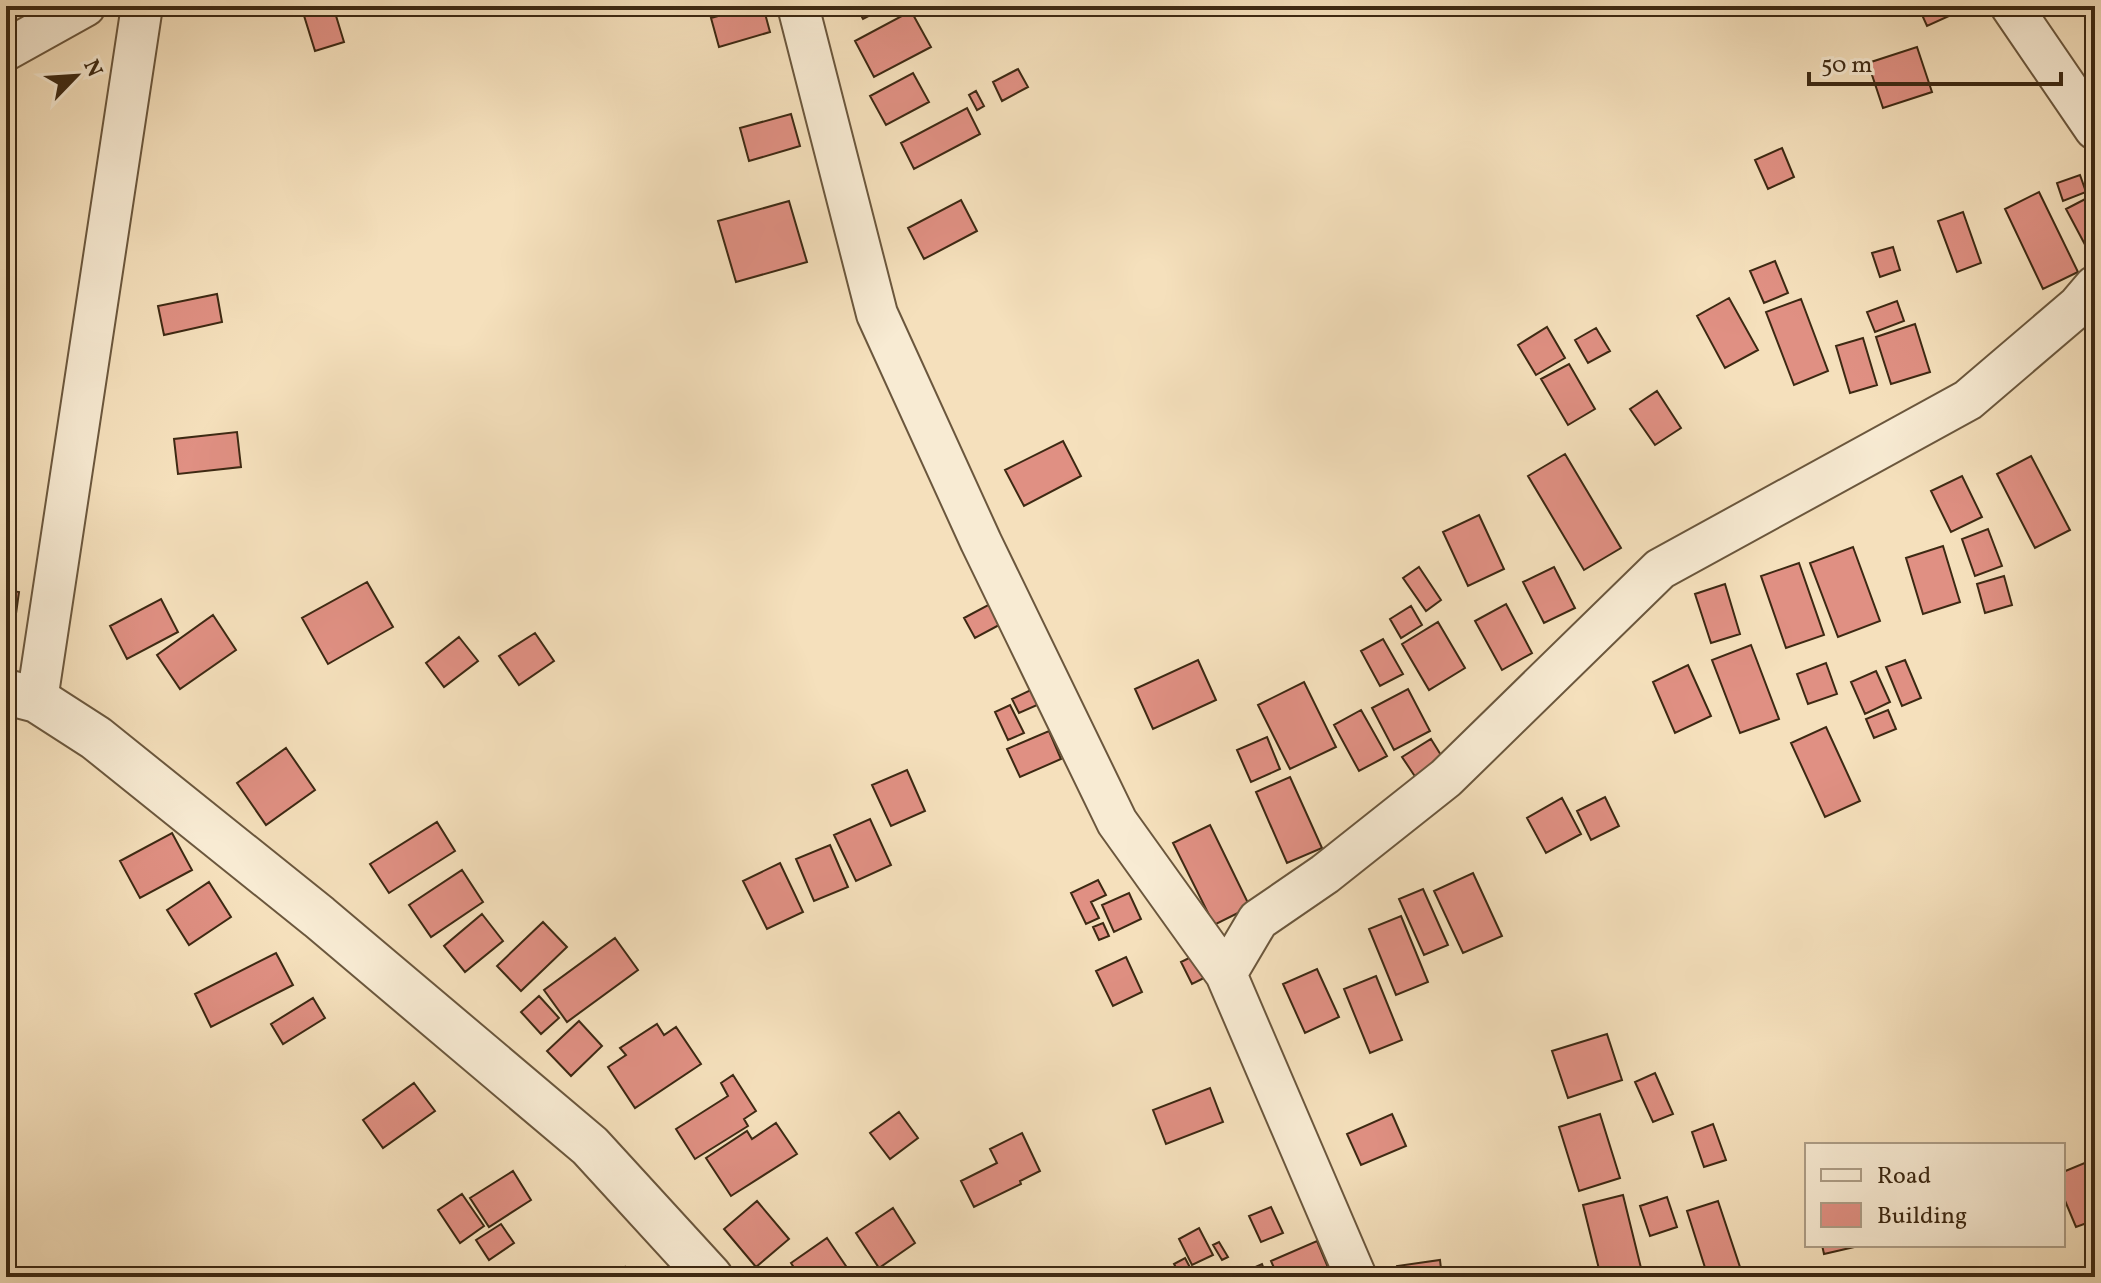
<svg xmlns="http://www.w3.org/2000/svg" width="2101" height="1283" font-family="Vollkorn,serif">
<rect width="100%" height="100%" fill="#f5e0bc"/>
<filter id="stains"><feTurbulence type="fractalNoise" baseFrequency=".0025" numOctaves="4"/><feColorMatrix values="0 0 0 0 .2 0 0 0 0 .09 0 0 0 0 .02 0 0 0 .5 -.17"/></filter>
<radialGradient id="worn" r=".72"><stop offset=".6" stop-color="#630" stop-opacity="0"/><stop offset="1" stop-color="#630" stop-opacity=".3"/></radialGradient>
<path fill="#e09083" stroke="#3d2913" stroke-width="2" d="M301,6h32l11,36 -29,9z
M754,6h9l7,26 -51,15 -8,-29z
M856,6h32l-25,13z
M1918,6h53l-44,20z
M911,11l20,36 -57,30 -19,-36z
M1917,47l15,45 -49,16 -15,-45z
M1018,69l10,18 -26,14 -9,-19z
M913,73l16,29 -43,23 -16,-29z
M976,91l8,15 -7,4 -8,-15z
M967,108l13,26 -66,35 -13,-26z
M791,114l9,32 -51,15 -9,-33z
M1782,148l12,29 -26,12 -13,-29z
M2080,175l6,17 -23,9 -6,-18z
M2039,192l39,80 -35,17 -38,-80z
M2095,194v57l-5,3 -24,-45z
M961,200l16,31 -53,28 -16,-31z
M789,201l18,61 -71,20 -18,-61z
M1963,212l18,51 -24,9 -19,-51z
M1893,247l7,23 -20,7 -8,-24z
M1775,261l13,32 -24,10 -14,-32z
M217,294l5,28 -58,13 -6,-29z
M1729,298l29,52 -33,18 -28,-52z
M1801,299l27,72 -34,14 -28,-73z
M1897,301l7,20 -29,11 -8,-20z
M1915,324l15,48 -39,12 -15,-47z
M1547,327l18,31 -29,17 -18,-30z
M1596,328l14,23 -22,12 -13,-23z
M1863,338l14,47 -27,8 -14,-47z
M1569,364l26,45 -27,16 -27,-46z
M1657,391l24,37 -26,17 -25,-36z
M237,432l4,35 -63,7 -4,-35z
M1063,441l18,35 -57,30 -19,-36z
M1565,454l56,94 -37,22 -56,-94z
M2031,456l39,74 -35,18 -38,-74z
M1962,476l20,41 -31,15 -20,-41z
M1479,515l25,54 -36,17 -25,-54z
M1988,529l14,37 -27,10 -13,-37z
M1943,546l17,56 -37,12 -17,-56z
M1853,547l27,74 -42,16 -28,-74z
M1799,563l25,72 -38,13 -25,-72z
M1419,567l22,33 -15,11 -23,-33z
M1554,567l21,41 -31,15 -21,-41z
M2004,576l8,29 -27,8 -8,-29z
M367,582l26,45 -65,37 -26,-46z
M1725,584l15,50 -29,9 -16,-49z
M6,590l13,2 -5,36 -8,-1z
M161,599l17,33 -51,27 -17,-33z
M990,604l11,20 -26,14 -11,-20z
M1506,604l26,49 -30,17 -27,-49z
M1411,606l11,19 -21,13 -11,-19z
M213,615l23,35 -56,39 -23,-34z
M1438,622l27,46 -36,22 -27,-46z
M535,633l19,28 -35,24 -20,-29z
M459,637l19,24 -34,26 -18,-24z
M1383,639l20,35 -23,12 -19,-35z
M1751,645l28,74 -39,14 -28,-73z
M1198,660l18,40 -63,29 -18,-40z
M1905,660l16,38 -19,8 -16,-39z
M1826,663l11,31 -29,10 -11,-30z
M1688,665l23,51 -36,17 -22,-51z
M1876,671l14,31 -25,12 -14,-32z
M1304,682l32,65 -46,22 -32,-64z
M1037,687l7,15 -25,11 -7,-14z
M1408,689l22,42 -36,19 -22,-42z
M1010,705l14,28 -16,7 -13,-28z
M1361,710l26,46 -28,15 -25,-46z
M1888,710l8,19 -22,9 -8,-19z
M1826,727l34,74 -35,16 -34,-74z
M1049,731l12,28 -41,18 -13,-28z
M1267,737l13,32 -29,13 -14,-32z
M1431,739l13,21 -28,18 -14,-21z
M286,748l29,42 -49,35 -29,-42z
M907,770l18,41 -34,15 -19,-41z
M1290,777l32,71 -35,15 -31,-71z
M1605,797l14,29 -28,14 -14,-29z
M1562,798l19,36 -35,19 -19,-35z
M870,819l21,46 -35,16 -22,-46z
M437,822l18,29 -66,42 -19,-29z
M1210,825l40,82 -36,18 -41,-82z
M172,833l20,37 -52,28 -20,-37z
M830,845l18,42 -34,14 -18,-42z
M780,863l23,49 -36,17 -24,-48z
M462,870l21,32 -52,35 -22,-32z
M1473,873l29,63 -39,17 -29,-62z
M1098,880l8,15 -15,7 8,16 -13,6 -15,-31z
M209,882l22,35 -42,28 -22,-35z
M1423,889l25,56 -24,10 -25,-56z
M1129,893l12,26 -27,13 -12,-27z
M482,914l21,27 -38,31 -21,-26z
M1401,916l27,66 -32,13 -27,-66z
M543,922l24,25 -46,44 -24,-25z
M1103,923l6,13 -10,4 -6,-13z
M615,938l23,32 -71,52 -23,-32z
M276,953l17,32 -82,42 -16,-33z
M1193,956l11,22 -12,6 -11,-22z
M1126,957l16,35 -29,14 -17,-35z
M1317,969l22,48 -34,16 -22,-49z
M1376,976l26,64 -32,13 -26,-64z
M539,996l20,22 -18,16 -20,-22z
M313,998l12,20 -42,26 -12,-20z
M579,1021l23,25 -31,30 -24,-25z
M657,1024l7,11 12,-8 25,37 -66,44 -27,-41 18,-12 -6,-7z
M1607,1034l15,46 -54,18 -16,-47z
M1655,1073l18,41 -20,8 -18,-40z
M733,1075l23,36 -12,8 4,7 -53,33 -19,-30 52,-33 -7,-13z
M414,1083l21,28 -52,37 -20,-28z
M1210,1088l13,34 -57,22 -13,-34z
M899,1112l19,26 -28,21 -20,-26z
M1392,1114l14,32 -45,19 -14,-31z
M1600,1114l20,64 -41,13 -20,-64z
M776,1123l21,31 -66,42 -25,-38 41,-27 5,8z
M1713,1124l13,36 -22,7 -12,-35z
M1022,1133l18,38 -20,10 1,3 -47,23 -13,-26 36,-18 -7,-14z
M2087,1162l8,20v38l-19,7 -13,-31v-24z
M513,1171l18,29 -42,27 -19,-29z
M462,1194l22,32 -24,17 -22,-33z
M1623,1195l19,77 -19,5h-22l-18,-72z
M1667,1197l10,30 -27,9 -10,-30z
M757,1201l32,38 -33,28 -32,-38z
M1718,1201l25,75 -3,1h-32l-21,-66z
M1271,1207l12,26 -22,9 -12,-26z
M893,1208l22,35 -36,25 -23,-35z
M501,1224l13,19 -25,17 -13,-20z
M1199,1228l14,27 -21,10 -13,-26z
M827,1238l25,37 -52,2 -9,-14z
M1317,1241l15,36h-54l-7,-16z
M1219,1242l9,15 -6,3 -9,-15z
M1822,1245h41l-39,9z
M1185,1258l10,19h-14l-7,-13z
M1440,1260l2,17h-44l-1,-11z
M1262,1264l5,13h-32v-1z
M625,1267l5,10h-23z"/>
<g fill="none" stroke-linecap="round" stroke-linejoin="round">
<g stroke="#6b573d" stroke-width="44">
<path id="minor" d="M798,6l79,308 104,228 136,280 109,152
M2011,6l84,123
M6,50l79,-44
M37,700l105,-694
M1356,1277l-130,-303 32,-54 67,-46 121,-96 214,-209 308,-169 110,-94 17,-20"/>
</g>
<g stroke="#6b573d" stroke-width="48">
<path id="tertiary" d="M6,692l31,8 59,38 223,179 271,229 120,131"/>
</g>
<use href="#minor" stroke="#f8ebd3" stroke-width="40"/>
<use href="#tertiary" stroke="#f8ebd3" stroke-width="44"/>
</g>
<rect width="2101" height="1283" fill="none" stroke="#f5e0bc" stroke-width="32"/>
<rect x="8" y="8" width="2085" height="1267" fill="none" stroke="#3d2913" stroke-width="4"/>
<rect x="16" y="16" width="2069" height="1251" fill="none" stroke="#3d2913" stroke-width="2"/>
<rect x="1805" y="1143" width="260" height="104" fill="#f8ebd3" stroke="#ad9d86" stroke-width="2"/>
<rect x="1821" y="1169" width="40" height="12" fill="#f8ebd3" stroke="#ad9d86" stroke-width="2"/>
<text x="1877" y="1183" font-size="24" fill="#3d2913">Road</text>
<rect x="1821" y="1203" width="40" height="24" fill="#e09083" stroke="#ad9d86" stroke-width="2"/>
<text x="1877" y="1223" font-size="24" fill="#3d2913">Building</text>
<g transform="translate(76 76) rotate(65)" stroke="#f8ebd3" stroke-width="6" paint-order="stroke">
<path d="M0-6L14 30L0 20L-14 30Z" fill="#3d2913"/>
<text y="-12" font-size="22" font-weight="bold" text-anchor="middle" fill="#3d2913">N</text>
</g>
<path d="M1809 72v12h252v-12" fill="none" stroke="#3d2913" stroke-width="4"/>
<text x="1821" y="72" font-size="24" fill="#3d2913" stroke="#f8ebd3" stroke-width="6" paint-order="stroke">50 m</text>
<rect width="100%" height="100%" filter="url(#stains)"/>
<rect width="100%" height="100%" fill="url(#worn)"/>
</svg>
